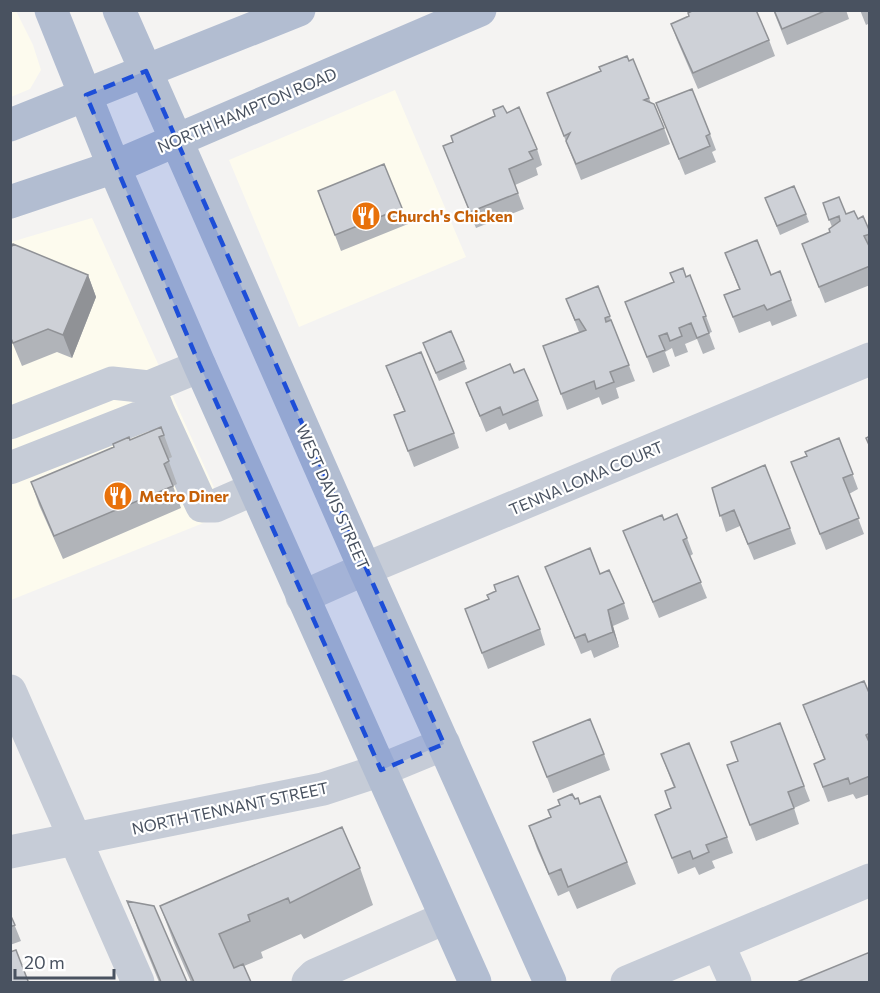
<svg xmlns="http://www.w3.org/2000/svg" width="880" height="993" font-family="Commissioner,sans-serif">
<rect width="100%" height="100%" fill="#f4f3f2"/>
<path fill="#fdfbee" d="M11,10l5,1 17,34 8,25 -11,19 -19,8z
M395,90l71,167 -167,70 -70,-167z
M92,218l134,296 -215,86v-358z"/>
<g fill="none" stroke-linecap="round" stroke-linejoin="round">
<path stroke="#c6ccd7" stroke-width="33" d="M158,410l44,96h13l39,-17
M10,423l102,-40 37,4 51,-21
M10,468l148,-58 -9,-23
M302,597l63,-28 505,-210
M10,691l128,291
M10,852l313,-63 58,-19 63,-26
M718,944l17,38
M308,982l7,-7 130,-57
M627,982l243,-102"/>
<path stroke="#b2bdd1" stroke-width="33" d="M51,10l63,157 86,199 275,616
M119,10l246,559 185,413
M10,125l289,-115
M10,202l104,-35 366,-157"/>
</g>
<path fill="#b1b4b9" d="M773,10h73l3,9 -62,26z
M860,10h10v13l-4,2z
M689,16l80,24 6,16 -77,33 -21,-49 -6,-16z
M633,59l18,44 13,25 6,16 -89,36 -34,-87z
M656,103l54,31 6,16 -4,2 4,10 -31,13z
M507,113l30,36 5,16 -6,3 2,7 -23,10 9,24 -48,19 -33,-82 10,-4z
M318,191l84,17 6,16 -67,27z
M765,198l41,16 3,8 -29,13z
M823,203l35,16 12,13v53l-45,18 -23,-59 28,-12 2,-5z
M10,249l78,26 8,22 -24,61 -15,-6 -35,14 -12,-29z
M725,253l46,22 20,25 6,16 -25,10 -2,-5 -31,12 -15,-38 15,-6z
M670,273l16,4 20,39 6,16 -3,1 6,16 -12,5 -6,-15 -12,5 3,8 -13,5 -3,-9 -7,4 5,14 -17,7 -28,-71 49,-20z
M598,286l37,95 -19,7 3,10 -17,7 -3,-8 -32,13 -24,-64 36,-14 -13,-33z
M423,343l41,18 3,8 -28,12z
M386,366l68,67 5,15 -45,19 -20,-52 10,-4z
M514,373l24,27 5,16 -34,14 -3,-7 -20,9 -20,-49z
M164,435l8,22 -4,2 9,25 -4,2 8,22 -118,51 -24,-54 -8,-23 99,-42z
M839,438l19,51 -9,5 15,40 -38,16 -35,-88 16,-6z
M712,488l78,40 6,16 -42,16 -14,-34 -14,6z
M664,520l23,18 6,16 -3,2 17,42 -48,20 -36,-87z
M545,567l55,7 24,29 5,16 -16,7 6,21 -25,11 -3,-8 -10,4z
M465,609l75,20 5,16 -57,24z
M870,695v99l-14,5 -3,-5 -25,8 -14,-38 10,-5 -21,-54z
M780,723l30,78 -16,7 5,16 -43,17 -29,-76 11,-4z
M533,742l71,12 6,16 -57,23z
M661,754l66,83 6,16 -21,8 3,7 -16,7 -4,-8 -17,7 -23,-59 16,-7 3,-20z
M575,799l5,5 47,58 9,22 -59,25 -8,-18 -11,5 -21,-47 -8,-23 21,-9z
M360,868l13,37 -69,34 -3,-5 -40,18 2,6 -19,8 7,16h-60l-17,-39 -14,-37z
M127,901l60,81h-28l-18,-44z
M10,914l11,27 -11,4z"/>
<path fill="#909296" d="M88,275l8,22 -24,61 -9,-23z
M608,610l5,16 6,21 -6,-15z"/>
<path fill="#ced1d7" stroke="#909296" stroke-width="1.5" d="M694,10h62l13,30 -76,33 -22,-49 18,-8 -1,-3z
M774,10h53l-45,19z
M627,56l2,5 4,-2 16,39 -5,2 10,4 10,24 -88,36 -10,-23 4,-8 -6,3 -17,-43 54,-22 -2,-4z
M692,89l18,45 -4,2 4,10 -31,13 -23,-56z
M503,106l4,7 12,-6 18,42 -8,3 4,7 -24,10 9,24 -48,19 -27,-66 10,-4 -2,-6 44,-20 -2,-6z
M384,164l18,44 -67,27 -17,-44z
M794,186l12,28 -29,12 -12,-28z
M839,197l7,17 8,-3 4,8 5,-3 7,16v2l-6,2 6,12v18l-51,21 -17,-43 28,-12 -1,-3 11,-8 -1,-5 -10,4 -6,-17z
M757,240l14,35 9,-4 11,29 -24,10 -3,-5 -31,12 -9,-22 16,-6 -15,-36z
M13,244l75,31 -25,60 -15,-6 -35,14 -3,-7v-87z
M683,268l3,9 4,-2 16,41 -3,1 6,16 -12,5 -6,-15 -12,5 3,8 -12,5 -3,-8 -8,3 6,14 -18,7 -22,-55 49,-20 -4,-9z
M598,286l12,30 -5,2 1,4 5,-2 18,45 -19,7 4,10 -18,7 -2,-8 -33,13 -18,-48 43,-16 -7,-11 -4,1 -9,-21z
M451,331l13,30 -28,12 -13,-30z
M421,352l33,81 -46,18 -14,-36 11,-4 -19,-45z
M510,364l4,9 10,-4 14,31 -35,15 -3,-8 -20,9 -14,-33z
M161,427l3,8 -5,2 10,24 -5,3 9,22 -119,50 -23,-54 83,-35 -1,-3 16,-7 1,3z
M870,436v11l-4,-9z
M839,438l14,36 -10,4 16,40 -39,16 -29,-72 16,-6 -2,-4z
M765,465l25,63 -42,16 -14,-34 -14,6 -8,-28z
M677,514l10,24 -4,2 18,42 -48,20 -30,-71 39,-16 2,5z
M590,548l10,26 9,-4 15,33 -16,7 5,22 -25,10 -3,-8 -10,4 -30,-71z
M518,576l22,53 -58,24 -17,-44 24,-10 -2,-4 9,-4 -2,-6z
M864,681l6,14v38l-4,2 4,9v32l-20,8 -2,-6 -25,9 -9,-23 11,-5 -22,-54z
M590,719l14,35 -57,23 -14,-35z
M780,723l24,63 -16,6 6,16 -44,17 -23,-60 11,-4 -7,-19z
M689,743l38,94 -21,8 3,7 -16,7 -3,-8 -18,7 -17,-43 16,-7 -6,-17 10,-4 -14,-33z
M572,794l3,5 3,-1 2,6 20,-8 27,66 -59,25 -7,-18 -12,5 -20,-48 22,-9 -3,-7 12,-5 -2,-5z
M342,827l18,41 -70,35 -2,-5 -40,17 2,6 -31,13 15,34 9,-4 8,18h-57l-34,-76z
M127,901l27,5 33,76h-26z
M10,914l5,11 -5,2z
M16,950l12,31 -3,1h-15v-30z
M870,952v30h-73z"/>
<path fill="#1d4ed8" fill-opacity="0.2" stroke="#1d4ed8" stroke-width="4.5" stroke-dasharray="12 8" stroke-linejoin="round" d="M146,71l298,673 -63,26 -181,-404 -114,-271z"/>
<defs>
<g id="restaurant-disc" transform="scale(1.5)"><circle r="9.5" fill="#e8710a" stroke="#fff"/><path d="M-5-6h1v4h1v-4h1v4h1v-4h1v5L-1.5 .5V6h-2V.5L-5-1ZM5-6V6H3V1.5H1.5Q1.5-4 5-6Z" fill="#fff"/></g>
</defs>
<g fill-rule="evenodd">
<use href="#restaurant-disc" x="366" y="216"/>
<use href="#restaurant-disc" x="118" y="496"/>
</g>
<g text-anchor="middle" stroke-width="4.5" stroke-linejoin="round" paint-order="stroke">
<g font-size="16" fill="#495260" stroke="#fff">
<text transform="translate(247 110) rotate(-23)" y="6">NORTH HAMPTON ROAD</text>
<text transform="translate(586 478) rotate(-23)" y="6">TENNA LOMA COURT</text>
<text transform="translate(333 497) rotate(66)" y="6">WEST DAVIS STREET</text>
<text transform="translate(230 808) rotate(-12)" y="6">NORTH TENNANT STREET</text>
</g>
<g font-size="16" font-weight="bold" fill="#c56008" stroke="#fff" text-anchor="start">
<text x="387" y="222">Church's Chicken</text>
<text x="139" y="502">Metro Diner</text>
</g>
</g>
<rect width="880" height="993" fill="none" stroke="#495260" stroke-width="24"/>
<path d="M15 969v9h99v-9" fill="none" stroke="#495260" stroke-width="3"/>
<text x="24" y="969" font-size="18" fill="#495260" stroke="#ffffff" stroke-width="4.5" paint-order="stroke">20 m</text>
</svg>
